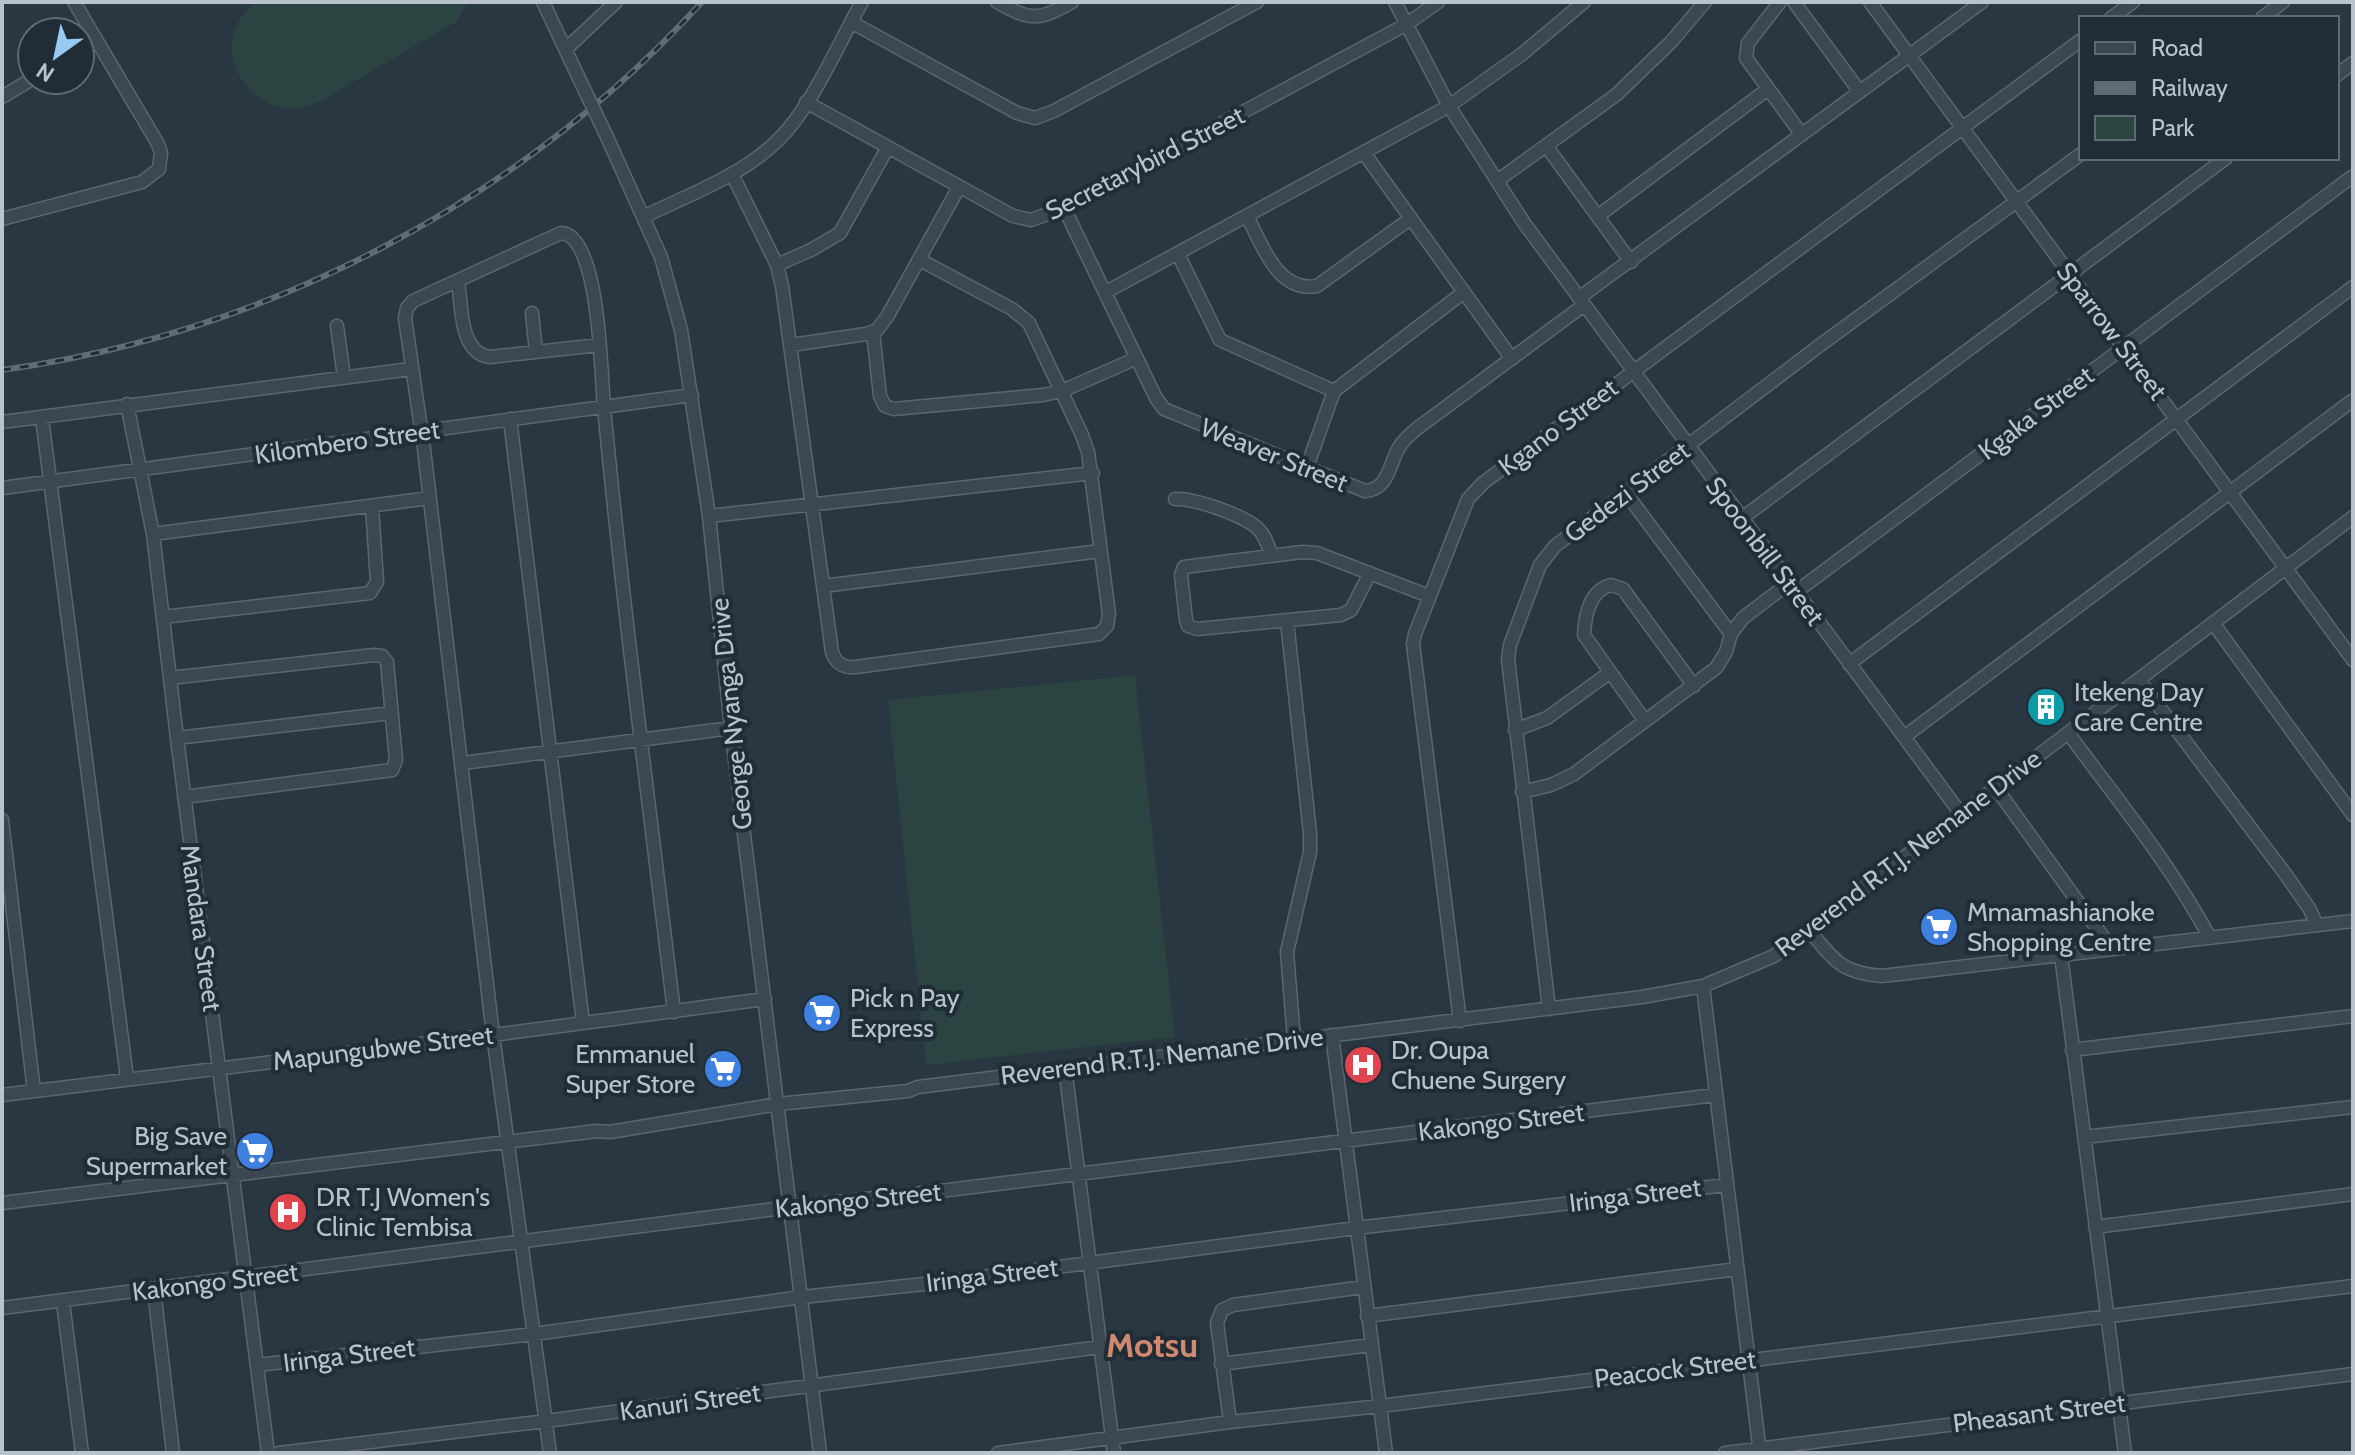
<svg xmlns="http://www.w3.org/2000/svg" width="2355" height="1455" font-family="Cabin,sans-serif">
<rect width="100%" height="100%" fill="#283741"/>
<path fill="#2b4442" d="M255,2h213l-12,20c-32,19 -64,37 -96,56 -19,11 -40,27 -62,30 -28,5 -58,-20 -64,-46 -7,-26 3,-43 21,-60z
M1135,675l40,362 -249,28 -38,-365z"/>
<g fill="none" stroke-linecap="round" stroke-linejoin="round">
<g stroke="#5b666e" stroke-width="15">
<path id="minor" d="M543,2l33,70
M997,2c34,19 41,19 75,0
M1395,2l54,104 75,117 437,591
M1780,2l-32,41 -2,15 56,77
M1794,2l66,90
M1870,2l483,658
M2111,18l22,-16
M2262,18l21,-16
M851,22l166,91 18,5 19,-7 203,-109
M566,49l50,-47
M80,51l17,-10
M2337,75l16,-12
M2,97l30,-18
M806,102l207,114 18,4 33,-12 343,-184 31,-22
M607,137l54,120 20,73 28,186 22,212 89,725
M1547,147l84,115
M1364,153l148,206
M732,174l45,91 5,21 50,366c4,12 11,16 24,15l243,-33 8,-8 2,-12 -21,-162 -6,-17 -53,-112 -17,-14 -92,-49
M1497,181l119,-86 55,-53 34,-40
M1064,208l92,190 8,11 201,82c25,-2 24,-29 35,-45 5,-8 12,-13 19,-19l165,-122
M1247,216c15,28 30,77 70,70l93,-67
M1598,216l170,-127
M643,217c45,-22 99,-41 135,-77 34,-33 60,-96 84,-138
M2,219l140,-37 17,-13 2,-16 -3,-9 -84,-142
M1178,254l42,86 114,51
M777,265l34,-15 29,-17 48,-86
M458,281c4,25 1,72 32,76l109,-12
M1106,292l343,-186 73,-52 62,-52
M1579,298l403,-296
M532,313l4,39
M337,326l7,51
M873,332l7,64 5,10 9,3 149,-14 19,-4 75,-33
M791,345l75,-11 11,-4 10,-13 72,-130
M127,404l26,130 24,204 91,715
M42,418l85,660
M510,419l73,604
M2,422l409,-53
M1307,467l27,-76 130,-99
M2,488l690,-93
M1175,499c19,-1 67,16 81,28 9,7 12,19 16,29
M709,516l384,-43
M1741,519l485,-361
M153,534l277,-36
M1370,573l-19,37 -10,5 -144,14 -9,-3 -2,-6 -5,-45 3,-8 118,-15 15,1 112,43
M823,586l277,-35
M1796,592l557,-416
M163,617l207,-24 7,-11 -5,-76
M1287,621l23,212v19l-23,100 7,87
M2213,623l140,192
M1731,634l12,-16 46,-35
M1849,664l504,-377
M170,678l204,-23 8,1 5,6 9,98 -4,10 -208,27
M2139,680l147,195 23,33 8,17
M1645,721l-61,-86c1,-21 6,-45 27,-50l12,4 71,97
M1515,730l32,-12 62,-45
M2068,733c49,66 103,132 142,205
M1904,737l449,-337
M177,738l214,-25
M463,763l268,-35
M1996,788l115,160
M1522,792l29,-7 23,-11 142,-106 10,-16 5,-18 -106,-142
M2,820l32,271
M1809,930c25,30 32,43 73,46l471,-55
M2061,955l64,498
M1703,986l57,467
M1549,1009l-41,-350 2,-14 30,-80 15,-19 264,-200 262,-192
M1460,1021l-47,-377 2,-10 53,-135 15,-16 598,-443
M1332,1035l54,418
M2072,1050l281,-34
M1065,1068l49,385
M2,1095l491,-60 272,-36
M2084,1137l269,-30
M2,1203l595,-72 13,1 168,-28 130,-13 10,-4 724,-90 61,-11 71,-30 579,-439
M2095,1227l258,-33
M154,1290l19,163
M63,1302l19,151
M2,1308l788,-101 142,-15 783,-97
M1367,1316l370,-47
M1221,1364l150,-19
M257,1365l277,-31 268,-37 141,-15 413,-54 370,-43
M1230,1422l-13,-99 5,-13 11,-5 130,-18
M279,1453l267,-32 554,-74
M550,1453l-57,-418 -69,-586 -19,-131 2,-10 6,-7 148,-68c39,1 40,144 43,174 19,202 46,403 70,605
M998,1453l232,-31 150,-16 973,-120
M1725,1453l628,-79"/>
</g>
<use href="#minor" stroke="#3c4851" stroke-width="12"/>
<g stroke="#5f6d78" stroke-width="6">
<path id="rail" d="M2,370c267,-37 518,-169 700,-368"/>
</g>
<use href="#rail" stroke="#212d36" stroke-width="3" stroke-dasharray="9" stroke-linecap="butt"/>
<g stroke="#5b666e" stroke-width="15" stroke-linecap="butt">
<path id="minor-bridge" d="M576,72l31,65"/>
</g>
<use href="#minor-bridge" stroke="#3c4851" stroke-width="12"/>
</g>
<defs>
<g id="building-disc" transform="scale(2)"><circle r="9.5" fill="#0f9aa8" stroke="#212d36"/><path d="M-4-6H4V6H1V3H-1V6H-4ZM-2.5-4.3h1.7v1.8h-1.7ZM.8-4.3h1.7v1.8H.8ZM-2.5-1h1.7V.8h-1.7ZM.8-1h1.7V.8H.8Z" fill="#fff"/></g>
<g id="supermarket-disc" transform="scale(2)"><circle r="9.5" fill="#3f7fe0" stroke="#212d36"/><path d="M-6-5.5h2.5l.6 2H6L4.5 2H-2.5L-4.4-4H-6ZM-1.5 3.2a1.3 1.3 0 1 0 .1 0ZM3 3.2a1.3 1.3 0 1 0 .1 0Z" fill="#fff"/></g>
<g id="hospital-disc" transform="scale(2)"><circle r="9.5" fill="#e0444e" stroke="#212d36"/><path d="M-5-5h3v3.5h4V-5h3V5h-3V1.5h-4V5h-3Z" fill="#fff"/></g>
</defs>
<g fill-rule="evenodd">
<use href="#building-disc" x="2046" y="707"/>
<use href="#supermarket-disc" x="1939" y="927"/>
<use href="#supermarket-disc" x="822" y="1013"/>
<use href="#hospital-disc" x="1363" y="1065"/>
<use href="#supermarket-disc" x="723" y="1069"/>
<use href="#supermarket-disc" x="255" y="1151"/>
<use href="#hospital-disc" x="288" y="1212"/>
</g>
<g text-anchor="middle" stroke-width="8" stroke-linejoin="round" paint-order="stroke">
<g font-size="26" fill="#bac3cb" stroke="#212d36">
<text transform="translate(1145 163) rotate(-27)" y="9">Secretarybird Street</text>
<text transform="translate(2112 331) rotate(53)" y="9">Sparrow Street</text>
<text transform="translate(2036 413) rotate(-37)" y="9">Kgaka Street</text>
<text transform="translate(1558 427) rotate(-37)" y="9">Kgano Street</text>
<text transform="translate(347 442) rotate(-8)" y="9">Kilombero Street</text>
<text transform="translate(1274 455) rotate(22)" y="9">Weaver Street</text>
<text transform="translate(1627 492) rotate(-37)" y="9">Gedezi Street</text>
<text transform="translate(1765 551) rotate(53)" y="9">Spoonbill Street</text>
<text transform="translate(731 714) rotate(-96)" y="9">George Nyanga Drive</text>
<text transform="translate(1908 853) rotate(-37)" y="9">Reverend R.T.J. Nemane Drive</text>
<text transform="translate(201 928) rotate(82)" y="9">Mandara Street</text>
<text transform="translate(383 1048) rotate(-7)" y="9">Mapungubwe Street</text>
<text transform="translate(1162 1056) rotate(-7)" y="9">Reverend R.T.J. Nemane Drive</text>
<text transform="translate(1501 1122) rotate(-7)" y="9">Kakongo Street</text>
<text transform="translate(1635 1195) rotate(-7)" y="9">Iringa Street</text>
<text transform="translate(858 1200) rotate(-6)" y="9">Kakongo Street</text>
<text transform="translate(992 1275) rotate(-7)" y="9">Iringa Street</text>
<text transform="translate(215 1282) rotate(-7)" y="9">Kakongo Street</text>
<text transform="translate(349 1355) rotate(-7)" y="9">Iringa Street</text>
<text transform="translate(1675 1369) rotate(-7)" y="9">Peacock Street</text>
<text transform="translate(690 1402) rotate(-8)" y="9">Kanuri Street</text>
<text transform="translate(2039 1413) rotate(-7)" y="9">Pheasant Street</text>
</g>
<g font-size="26" fill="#bac3cb" stroke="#212d36" text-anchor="start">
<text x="2074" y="701">Itekeng Day<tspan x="2074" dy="30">Care Centre</tspan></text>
<text x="1967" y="921">Mmamashianoke<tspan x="1967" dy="30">Shopping Centre</tspan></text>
<text x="850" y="1007">Pick n Pay<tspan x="850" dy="30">Express</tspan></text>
<text x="1391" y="1059">Dr. Oupa<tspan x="1391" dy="30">Chuene Surgery</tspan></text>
<text x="695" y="1063" text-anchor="end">Emmanuel<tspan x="695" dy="30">Super Store</tspan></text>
<text x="227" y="1145" text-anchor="end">Big Save<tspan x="227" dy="30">Supermarket</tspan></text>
<text x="316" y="1206">DR T.J Women's<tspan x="316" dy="30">Clinic Tembisa</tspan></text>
</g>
<g font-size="34" font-weight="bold" fill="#d0896f" stroke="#212d36">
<text x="1152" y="1357">Motsu</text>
</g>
</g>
<rect width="2355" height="1455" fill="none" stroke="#bac3cb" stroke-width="8"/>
<rect x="2079" y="16" width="260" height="144" fill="#212d36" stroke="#5e6972" stroke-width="2"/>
<rect x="2095" y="42" width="40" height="12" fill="#3c4851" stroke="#5e6972" stroke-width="2"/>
<text x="2151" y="56" font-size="24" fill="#bac3cb">Road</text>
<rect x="2095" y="82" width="40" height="12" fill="#5f6d78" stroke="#5e6972" stroke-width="2"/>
<text x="2151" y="96" font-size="24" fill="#bac3cb">Railway</text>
<rect x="2095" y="116" width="40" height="24" fill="#2b4442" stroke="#5e6972" stroke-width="2"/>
<text x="2151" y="136" font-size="24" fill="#bac3cb">Park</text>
<g transform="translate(56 56) rotate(213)"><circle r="38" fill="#212d36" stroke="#5e6972" stroke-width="2"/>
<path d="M0-6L14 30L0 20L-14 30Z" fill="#97c9f2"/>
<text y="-12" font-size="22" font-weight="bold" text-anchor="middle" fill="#bac3cb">N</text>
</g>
</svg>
